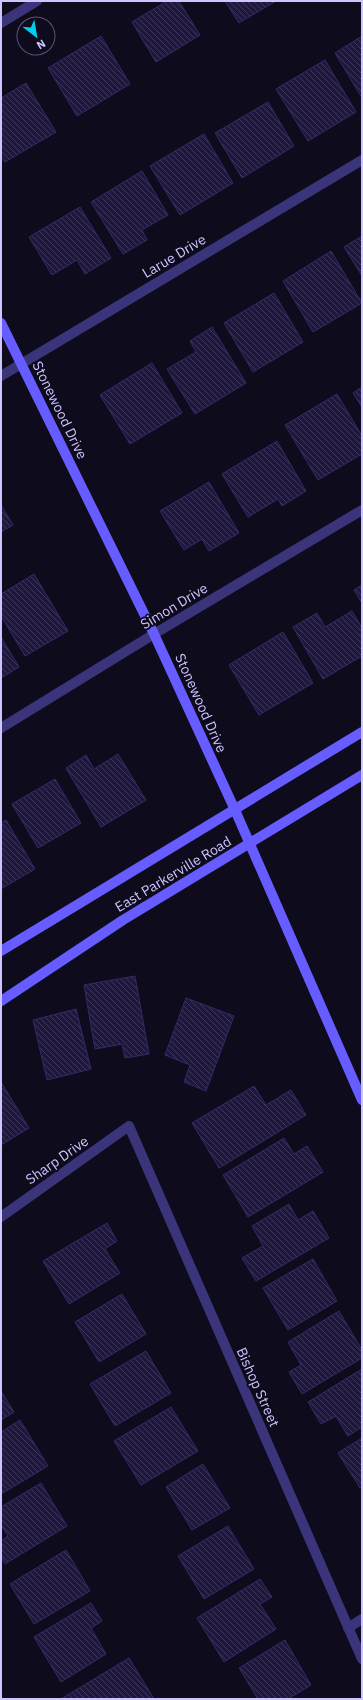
<svg xmlns="http://www.w3.org/2000/svg" width="363" height="1700" font-family="'IBM Plex Sans',sans-serif">
<defs>
<pattern id="building-back-hatch" width="6" height="6" patternUnits="userSpaceOnUse"><rect width="6" height="6" fill="#20173d"/><path d="M-1 5l2 2M0 0l6 6M5-1l2 2" fill="none" stroke="#3f375a"/></pattern>
</defs>
<rect width="100%" height="100%" fill="#0e0b1c"/>
<path fill="url(#building-back-hatch)" stroke="#372869" d="M167,1h12l21,34 -44,27 -24,-40z
M225,1h51l-37,22z
M101,36l29,48 -53,32 -29,-48z
M362,36v62l-27,-45z
M325,60l31,52 -48,29 -32,-52z
M26,83l30,49 -51,30 -4,-6v-58z
M268,102l26,44 -52,32 -27,-45z
M204,134l29,49 -53,32 -30,-49z
M142,171l26,44 -26,15 5,10 -24,14 -32,-52z
M80,207l31,51 -26,16 -8,-14 -25,15 -23,-38z
M362,236v40l-18,-29z
M331,251l31,52 -49,29 -30,-51z
M274,293l29,49 -50,30 -29,-49z
M212,327l34,56 -51,31 -28,-45 29,-17 -6,-11z
M152,363l30,50 -52,31 -30,-49z
M362,387v20l-9,-14z
M337,394l25,42v18l-44,26 -33,-55z
M277,441l29,50 -24,15 -4,-7 -30,18 -26,-43z
M209,482l30,51 -30,18 -7,-12 -18,11 -24,-39z
M1,505l12,20 -12,7z
M34,574l34,57 -43,25 -24,-40v-22z
M362,585v18l-8,-13z
M352,611l10,17v28l-39,23 -30,-52 24,-14 8,14z
M283,632l30,51 -54,32 -30,-50z
M1,637l18,30 -18,11z
M118,754l28,46 -45,27 -35,-59 20,-13 8,14z
M55,779l26,44 -43,25 -26,-44z
M6,820l29,49 -34,20v-66z
M135,976l14,78 -24,4 -3,-14 -27,5 -11,-64z
M186,998l48,18 -28,75 -22,-9 6,-17 -25,-10z
M76,1009l15,60 -44,11 -14,-60z
M1,1082l28,46 -28,17z
M254,1086l12,19 25,-15 15,25 -87,53 -27,-45z
M284,1138l10,16 13,-8 16,26 -75,45 -25,-42z
M289,1204l9,16 15,-9 16,27 -73,43 -14,-23 21,-12 -11,-20z
M107,1223l10,18 -12,8 15,24 -51,31 -26,-43z
M313,1259l24,42 -49,29 -25,-42z
M122,1294l24,40 -47,28 -24,-40z
M339,1311l23,39v8l-60,36 -13,-22 12,-7 -13,-23z
M146,1351l25,42 -56,33 -25,-42z
M362,1369v58l-14,9 -12,-20 -15,8 -13,-22z
M1,1391l13,21 -13,8z
M171,1407l27,44 -57,34 -27,-44z
M20,1420l28,46 -47,28v-62z
M362,1438v49l-2,1 -22,-35z
M203,1464l27,44 -38,22 -26,-43z
M41,1483l26,43 -62,38 -4,-7v-16l7,-5 -7,-11v-18z
M228,1526l26,43 -50,30 -26,-43z
M66,1550l24,41 -56,33 -24,-40z
M260,1579l12,18 -12,7 16,25 -52,33 -27,-44z
M91,1603l11,18 -11,7 15,26 -45,28 -27,-45z
M285,1640l26,45 -23,14h-30l-19,-31z
M129,1658l25,41h-93z"/>
<g fill="none" stroke-linecap="round" stroke-linejoin="round">
<path stroke="#3a357b" stroke-width="10" d="M1,23l36,-22
M1,376l361,-216
M1,728l153,-94 208,-124
M1,1217l128,-91 233,533
M348,1628l14,-9"/>
<path stroke="#665cff" stroke-width="10" d="M1,323l153,311 81,176 127,290
M1,951l361,-219
M1,1001l122,-81 239,-145"/>
</g>
<g text-anchor="middle" stroke-width="4" stroke-linejoin="round" paint-order="stroke">
<g font-size="14" fill="#cec5ff" stroke="#0e0b1c">
<text transform="translate(174 256) rotate(-31)" y="5">Larue Drive</text>
<text transform="translate(60 410) rotate(64)" y="5">Stonewood Drive</text>
<text transform="translate(174 606) rotate(-31)" y="5">Simon Drive</text>
<text transform="translate(201 703) rotate(66)" y="5">Stonewood Drive</text>
<text transform="translate(173 874) rotate(-31)" y="5">East Parkerville Road</text>
<text transform="translate(57 1160) rotate(-35)" y="5">Sharp Drive</text>
<text transform="translate(258 1387) rotate(66)" y="5">Bishop Street</text>
</g>
</g>
<rect width="363" height="1700" fill="none" stroke="#cec5ff" stroke-width="4"/>
<g transform="translate(36 36) rotate(149)"><circle r="19" fill="#0e0b1c" stroke="#5b5577"/>
<path d="M0-3L7 15L0 10L-7 15Z" fill="#00d0f0"/>
<text y="-6" font-size="11" font-weight="bold" text-anchor="middle" fill="#cec5ff">N</text>
</g>
</svg>
